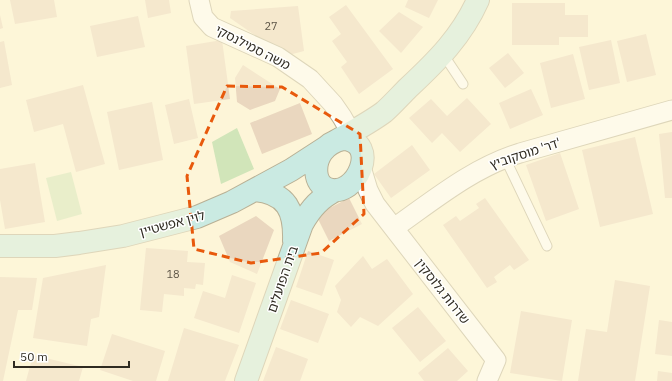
<svg xmlns="http://www.w3.org/2000/svg" width="672" height="381" font-family="'IBM Plex Sans','Noto Sans Hebrew',sans-serif">
<rect width="100%" height="100%" fill="#fdf5d8"/>
<path fill="#d1e5b9" d="M237,128l17,41 -33,15 -9,-42z
M71,172l11,42 -25,7 -11,-43z"/>
<path fill="#ead7bf" d="M10,0h44l3,17 -42,7z
M145,0h24l2,13 -23,5z
M408,0h30l-9,18 -24,-11z
M512,3h53v12h23v22h-29v8h-47z
M346,5l47,64 -34,25 -18,-27 6,-5 -15,-21 9,-7 -12,-17z
M298,6l6,45 -19,5 -55,-38 1,-7z
M399,12l24,15 -22,26 -22,-22z
M0,15l3,13 -3,1z
M138,16l7,31 -48,10 -7,-31z
M646,34l10,41 -29,7 -10,-41z
M222,40l8,59 -36,5 -8,-58z
M611,40l9,43 -31,7 -10,-43z
M4,41l8,44 -12,3v-46z
M508,53l16,20 -19,15 -16,-20z
M573,54l12,45 -34,9 -11,-45z
M243,65l37,24 -5,12 -25,9 -13,-8 -2,-24z
M83,85l22,79 -29,8 -13,-48 -29,8 -8,-32z
M531,89l12,26 -33,14 -11,-26z
M467,98l24,26 -31,28 -18,-19 -10,10 -23,-25 22,-19 16,17z
M189,99l9,39 -24,6 -9,-39z
M152,102l11,58 -44,10 -12,-58z
M300,103l12,31 -50,20 -12,-31z
M672,132v66h-7l-6,-64z
M635,137l18,77 -53,13 -18,-77z
M412,145l18,25 -39,28 -17,-24z
M560,153l19,56 -33,12 -20,-56z
M35,163l10,59 -40,7 -5,-29v-31z
M349,198l13,26 -33,17 -13,-26z
M485,198l44,62 -15,10 -4,-5 -16,12 3,5 -10,6 -44,-63 13,-9 4,5 19,-13 -3,-4z
M256,216l18,14 -17,44 -27,-12 -11,-26z
M146,248l42,3 -1,11 18,1 -2,22 -7,-1 -1,5 -11,-1v8l-20,-2 -2,18 -22,-2z
M308,251l26,9 -12,36 -26,-9z
M363,256l9,13 15,-10 26,35 -35,32 -18,-9 -9,10 -14,-15 4,-12 -6,-14z
M106,265l-7,52 -8,2 -4,27 -54,-8 10,-60z
M232,275l24,8 -17,50 -45,-15 9,-27 22,7z
M0,277l37,1 -5,32h-14l-15,71h-3z
M615,280l35,6 -15,95h-57l8,-52 21,3z
M291,300l38,14 -11,29 -38,-14z
M418,307l28,34 -26,21 -28,-34z
M521,311l51,9 -10,61 -52,-8z
M659,320l13,2v34l-17,-2z
M184,328l55,17 -14,36h-57z
M112,334l53,17 -9,30h-23l-33,-11z
M276,347l32,12 -8,22h-37z
M448,348l20,23 -11,10h-33l-6,-8z
M33,355l50,12 -4,14h-53z
M658,371l14,2v8h-15z"/>
<g fill="none" stroke-linecap="round" stroke-linejoin="round">
<g stroke="#b8b095" stroke-width="11">
<path id="lane" d="M443,54l20,30
M505,158l42,88"/>
</g>
<g stroke="#b8b095" stroke-width="21">
<path id="street" d="M199,0l4,17 9,10 66,30 32,22 23,25 9,13 16,28
M361,167l7,23 7,14 121,156 -9,21
M394,228c40,-28 78,-60 126,-75l152,-43"/>
</g>
<g stroke="#b8b095" stroke-width="24">
<path id="secondary" d="M343,139c38,2 14,60 -15,50 -15,-5 -14,-26 -6,-37 5,-7 12,-11 21,-13z
M336,141c16,-9 33,-18 48,-29 8,-7 16,-16 24,-24 29,-27 54,-52 70,-88
M255,190c32,3 40,21 39,51
M0,246h55l24,-3 44,-7 74,-19 35,-15 59,-32 37,-24
M246,381l56,-157c9,-16 18,-26 34,-34"/>
</g>
<use href="#lane" stroke="#fff" stroke-width="9"/>
<use href="#street" stroke="#fff" stroke-width="19"/>
<use href="#secondary" stroke="#caeae2" stroke-width="22"/>
</g>
<path d="M0 0H672V381H0ZM227,86l55,1 78,47 4,80 -43,39 -70,10 -57,-14 -7,-73z" fill="#fdf5d8" fill-opacity=".55" fill-rule="evenodd"/>
<path fill="none" stroke="#e8590c" stroke-width="3" stroke-dasharray="8 5" stroke-linejoin="round" d="M227,86l55,1 78,47 4,80 -43,39 -70,10 -57,-14 -7,-73z"/>
<g text-anchor="middle" stroke-width="3" stroke-linejoin="round" paint-order="stroke">
<g font-size="11" fill="#5e5648">
<text x="271" y="30">27</text>
<text x="173" y="278">18</text>
</g>
<g font-size="13" fill="#2f2b21" stroke="#fff">
<text transform="translate(253 47) rotate(27)" y="5">משה סמילנסקי</text>
<text transform="translate(525 153) rotate(-18)" y="5">דר' מוסקוביץ'</text>
<text transform="translate(172 223) rotate(-15)" y="5">לוין אפשטיין</text>
<text transform="translate(282 279) rotate(-71)" y="5">בית הפועלים</text>
<text transform="translate(443 291) rotate(52)" y="5">שדרות גלוסקין</text>
</g>
</g>
<path d="M14 361v6h115v-6" fill="none" stroke="#2f2b21" stroke-width="2"/>
<text x="20" y="361" font-size="12" fill="#2f2b21" stroke="#ffffff" stroke-width="3" paint-order="stroke">50 m</text>
</svg>
